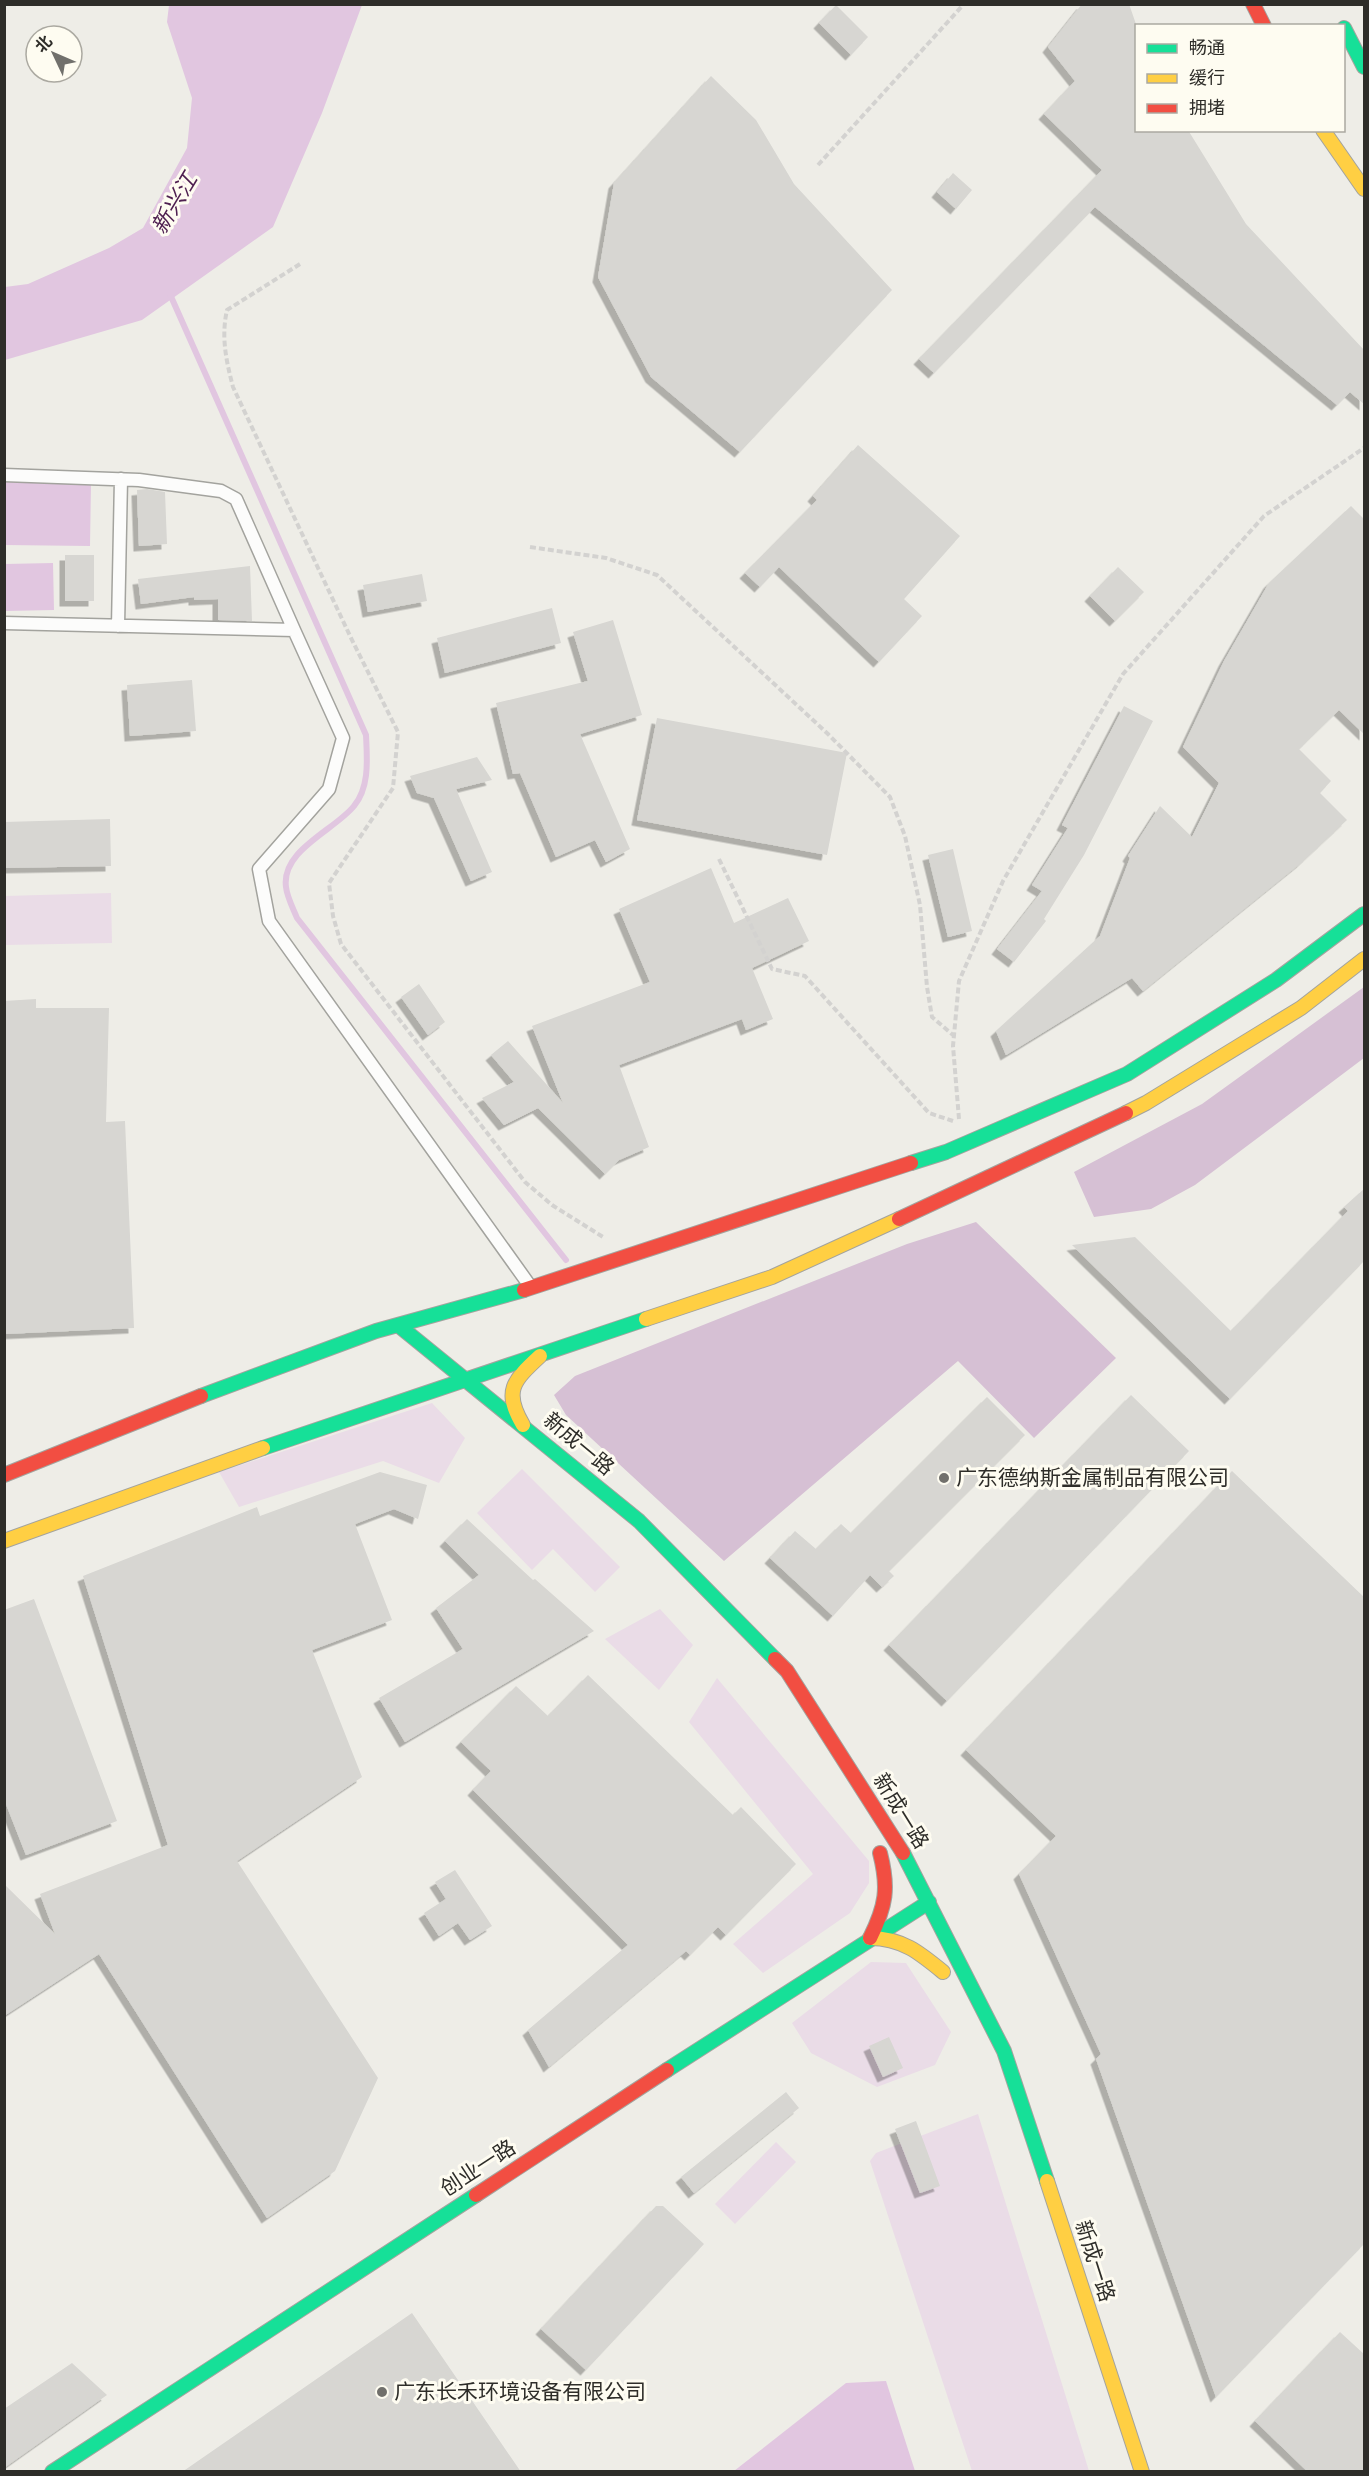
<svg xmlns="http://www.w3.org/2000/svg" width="1369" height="2476" font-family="'Roboto Condensed','Noto Sans SC',sans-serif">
<defs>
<filter id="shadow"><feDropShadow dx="-5.5" dy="5.5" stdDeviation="0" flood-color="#0004"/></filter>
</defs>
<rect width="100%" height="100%" fill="#eeede7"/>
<path fill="#eadce7" d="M111,893l1,50 -107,2v-49z
M432,1403l33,35 -26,45 -56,-22 -144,46 -20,-35z
M522,1469l98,98 -25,25 -42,-43 -21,21 -55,-57z
M660,1609l33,36 -34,45 -54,-51z
M717,1678l152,183v22l-19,30 -87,60 -30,-29 80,-70 -124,-152z
M871,1962l35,1 45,69 -16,33 -58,22 -66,-34 -19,-30z
M978,2114l111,357h-117l-102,-310 6,-8z
M776,2142l20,20 -61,62 -20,-20z"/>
<path fill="#d6c0d4" d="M1364,987v71l-169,127 -44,24 -57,8 -20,-45 128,-68z
M976,1222l140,136 -82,80 -76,-77 -234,200 -158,-146 -12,-20 21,-19 332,-132z"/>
<path fill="#e1c6e0" d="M169,5h193l-40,108 -49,114 -131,93 -137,40v-73l23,-3 81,-36 34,-20 44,-80 5,-50 -25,-76z
M5,482l86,1 -1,63 -85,-1z
M53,563l1,47 -49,1v-47z
M886,2381l29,90h-181l112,-88z"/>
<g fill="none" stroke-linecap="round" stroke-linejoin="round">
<path stroke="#e1c6e0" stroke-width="6" d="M169,292l197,443c1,23 4,52 -12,71 -19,24 -73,44 -68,81 1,10 7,21 11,31l269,342"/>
</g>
<path fill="#d7d6d2" filter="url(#shadow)" d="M1082,4h47l8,23v103h51l58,94 119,127v54l-15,-13 -13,13 -242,-198 -161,166 -15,-14 183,-189 -58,-56 31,-33 -27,-34z
M836,5l32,32 -17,18 -32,-32z
M711,76l45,44 38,64 98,106 -152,162 -89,-75 -53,-100 16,-94z
M953,173l19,17 -16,19 -19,-17z
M858,445l102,91 -56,63 18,17 -43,46 -100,-95 -19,20 -15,-14 72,-73 -4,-4z
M147,489l18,3 2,52 -28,2 -2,-56z
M1351,506l14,14v215l-26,-25 -40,39 32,32 -11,12 27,27 -46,43 -158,128 -11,-13 -126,77 -10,-24 104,-95 30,-78 -2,-2 32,-50 32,31 27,-54 -36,-36 41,-86 45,-78z
M65,555h29v46h-29z
M250,566l2,55 -34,-1v-21l-24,1v-3l-53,7 -3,-25z
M1118,567l26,25 -29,29 -25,-25z
M422,574l5,27 -59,11 -5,-27z
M552,608l9,35 -116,30 -8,-35z
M613,620l29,95 -62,19 50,115 -24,13 -11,-22 -39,17 -36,-84 -7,1 -17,-71 92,-22 -15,-49z
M192,680l4,51 -66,5 -3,-51z
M1124,706l29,15 -69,134 -40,64 2,2 -32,41 -17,-13 45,-58 -10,-6 36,-57 -6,-3z
M657,718l190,35 -20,102 -190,-35z
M477,757l15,23 -36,9 36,83 -21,9 -37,-83 -17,-5 -7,-17z
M110,819l1,47 -107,2v-46z
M953,849l19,82 -24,6 -20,-82z
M711,868l23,55 54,-25 21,43 -57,27 21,51 -27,11 -4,-11 -123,46 30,82 -30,13 -14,14 -67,-66 -34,17 -22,-27 32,-16 -23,-27 17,-14 55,62 -31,-77 118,-44 -31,-73z
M419,984l26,38 -17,13 -27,-38z
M36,999v9h73l-3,114 19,-1 9,207 -130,6v-333z
M1365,1188v72l-135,139 -158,-154 63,-8 96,94 117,-120 -4,-4z
M1131,1395l58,56 -242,250 -58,-56z
M987,1397l38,38 -136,136 5,5 -12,11 -12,-12 -37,41 -63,-58 25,-27 21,18 25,-25 10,9z
M1232,1471l133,127v645l-149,154 -120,-338 5,-5 -82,-180 37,-38 -90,-86z
M380,1472l47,13 -9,34 -24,-10 -39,15 37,96 -80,30 50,127 -125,84 141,217 -43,93 -68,47 -168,-264 -95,62v-132l51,50 -15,-40 128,-49 -85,-269 174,-69 3,9z
M467,1519l66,61 2,-1 59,52 -189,111 -26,-44 84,-49 -27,-41 43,-33 -34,-34z
M34,1599l83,222 -91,34 -22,-56v-189z
M588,1675l145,140 8,-8 55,57 -70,71 -8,-8 -28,28 -4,-4 -137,116 -21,-37 100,-85 -155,-155 18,-19 -30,-29 55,-56 32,30z
M455,1870l37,56 -22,14 -12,-17 -19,13 -15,-23 22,-14 -11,-17z
M889,2037l14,31 -20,9 -14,-31z
M786,2092l13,16 -105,85 -13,-16z
M916,2121l24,65 -20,7 -25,-64z
M656,2206h7l41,38 -118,126 -45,-41z
M412,2313l109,159h-339z
M1340,2332l25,23v117h-57l-53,-51z
M72,2363l35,32 -103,73v-59z"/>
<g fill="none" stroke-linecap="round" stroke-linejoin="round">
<g stroke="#a3a39e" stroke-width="15">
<path id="lane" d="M4,475l135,5 82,11 15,8 58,131 -290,-7
M118,626l3,-147
M294,630l49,108 -14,51 -70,80 10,52 261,365"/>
</g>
<g stroke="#a3a39e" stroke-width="16">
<path id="fast" d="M1344,28l20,39
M911,1163l35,-11 181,-78 149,-94 88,-66
M398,1325l241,196 136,138
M201,1396l175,-65 148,-41
M263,1448l383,-129
M903,1853l101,198 43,130
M667,2070l262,-168
M52,2472l424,-277"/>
</g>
<g stroke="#a3a39e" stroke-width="16">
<path id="slow" d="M1323,130l41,59
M1126,1113l20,-10 155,-95 63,-49
M646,1319l126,-42 127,-58
M523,1425c-20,-34 -10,-44 17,-69
M4,1541l259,-93
M870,1938c32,0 50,15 73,34
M1047,2181l95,291"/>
</g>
<g stroke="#a3a39e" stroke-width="16">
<path id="jam" d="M1253,4l11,22
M899,1219l227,-106
M524,1290l387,-127
M4,1475l197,-79
M775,1659l12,12 116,182
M870,1938c16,-32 19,-50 10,-85
M476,2195l191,-125"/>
</g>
<path stroke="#d3d2d0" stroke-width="4" stroke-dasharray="6 3" stroke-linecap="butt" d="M818,165l146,-161
M300,264l-73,46c-6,27 -1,50 6,77l118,251 47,94 -5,56 -64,95 4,33 8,28 184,238 27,23 51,32
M530,547l76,11 51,17 171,159 62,63 15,39 15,69 7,82 5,30 21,18
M719,859l53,110 33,7 124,137 24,8
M959,1119l-6,-73 6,-65 44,-100 120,-207 141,-158 100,-68"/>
<use href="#lane" stroke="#fcfcfb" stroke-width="12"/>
<use href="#fast" stroke="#16e098" stroke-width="14"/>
<use href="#slow" stroke="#ffcf43" stroke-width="14"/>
<use href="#jam" stroke="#f24e42" stroke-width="14"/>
</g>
<g fill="#71706c" stroke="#fefcf1" stroke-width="2">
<circle cx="944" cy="1478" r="6"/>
<circle cx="382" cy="2392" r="6"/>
</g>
<g text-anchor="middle" stroke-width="6" stroke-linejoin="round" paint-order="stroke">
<g font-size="21" fill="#2e2d29" stroke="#fefcf1">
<text transform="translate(579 1444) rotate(40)" y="7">新成一路</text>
<text transform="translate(901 1811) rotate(58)" y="7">新成一路</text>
<text transform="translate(478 2168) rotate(-33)" y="7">创业一路</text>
<text transform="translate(1095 2261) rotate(72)" y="7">新成一路</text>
</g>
<g font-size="21" fill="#2e2d29" stroke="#fefcf1" text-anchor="start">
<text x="956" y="1485">广东德纳斯金属制品有限公司</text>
<text x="394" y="2399">广东长禾环境设备有限公司</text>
</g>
<g font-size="22" font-style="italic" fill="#4f2051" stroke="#fefcf1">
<text transform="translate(174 203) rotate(-59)" y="8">新兴江</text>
</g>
</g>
<rect width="1369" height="2476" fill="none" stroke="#2e2d29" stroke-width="12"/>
<rect x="1135" y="24" width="210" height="108" fill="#fefcf1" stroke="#aba9a1" stroke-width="1.5"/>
<rect x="1147" y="44" width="30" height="9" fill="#16e098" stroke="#aba9a1" stroke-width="1.5"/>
<text x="1189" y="54" font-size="18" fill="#2e2d29">畅通</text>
<rect x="1147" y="74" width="30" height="9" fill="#ffcf43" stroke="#aba9a1" stroke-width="1.5"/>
<text x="1189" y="84" font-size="18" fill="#2e2d29">缓行</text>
<rect x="1147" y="104" width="30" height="9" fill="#f24e42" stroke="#aba9a1" stroke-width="1.5"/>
<text x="1189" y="114" font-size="18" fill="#2e2d29">拥堵</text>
<g transform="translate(54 54) rotate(314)"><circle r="28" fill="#fefcf1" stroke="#aba9a1" stroke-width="1.5"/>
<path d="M0-4.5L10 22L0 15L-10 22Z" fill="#71706c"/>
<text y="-9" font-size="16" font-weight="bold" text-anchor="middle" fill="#2e2d29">北</text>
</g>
</svg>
